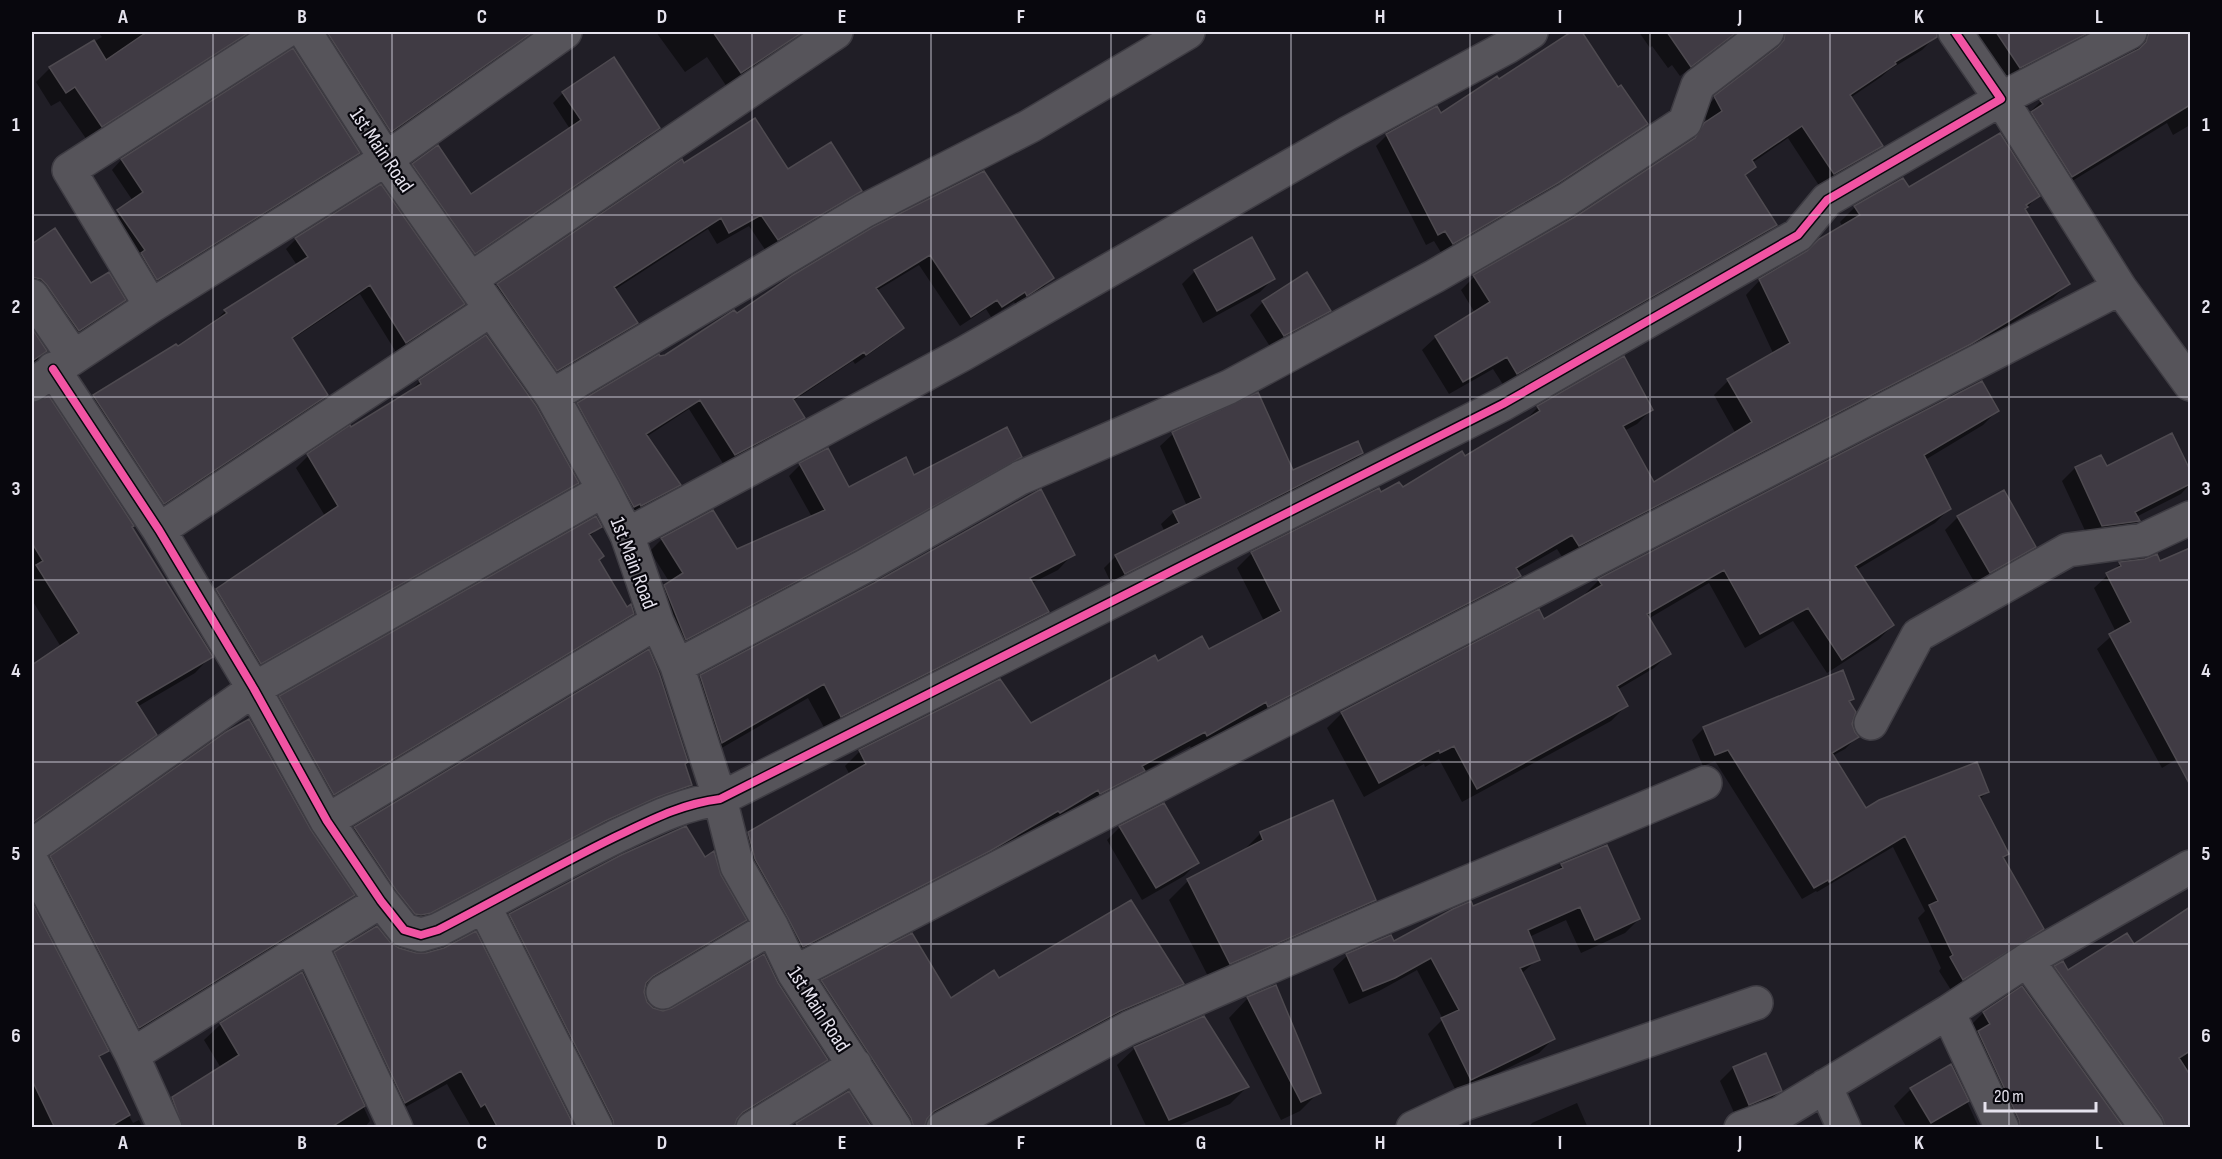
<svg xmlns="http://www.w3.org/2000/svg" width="2222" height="1159" font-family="'Sofia Sans Condensed',sans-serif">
<rect width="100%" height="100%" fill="#201e26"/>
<path fill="#0007" d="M98,32h158l-169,108 -27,-39 -9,5 -15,-24 14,-14 52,-31z
M302,32h235l-160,113z
M656,32h145l-13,13 -61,42 -20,-30 -22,15z
M1574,32h6l38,57 28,35 -11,11 -90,59 -103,60 -8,-13 -8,4 -50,-99 11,-11 53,-20 58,-34z
M1639,32h99l-58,44 -8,-11 -4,3 -16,-22 -2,2z
M1826,32h110v4l-14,14 -33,20 -8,7 -31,21 31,48 -13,13 -48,28 -32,-49 -36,25 2,4 -10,10 31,48 -13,13 -258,148 -11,-17 -44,25 -27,-44 14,-13 39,-24 -14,-23 13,-13 105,-61 108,-71 21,-23 -7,-10 13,-13z
M1975,32h125l-94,48z
M2129,32h35l12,18 14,-9v84l-17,10 -6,-12 -108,66 -31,-75 13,-13 93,-49 2,-4 -2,-11z
M293,50l65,103 -9,9 -201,126 -39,-68 24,-19 -21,-31 9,-10z
M563,93l95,35 -10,10 -184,125 -61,-88 10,-10 58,31 99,-67 -17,-26z
M681,161l3,4 104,6 72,20 -11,11 -83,49 -17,-25 -32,18 -9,-15 -94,61 22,33 -12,12 -79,47 -59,-85 12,-12z
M1909,189l129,7 -14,15 44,73 -15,14 -99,60 -390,202 -7,-11 -40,23 2,4 -15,15 -251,129 -2,-4 -59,34 -2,-4 -49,27 -13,12 -43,22 -2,-3 -39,22 -1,-2 -69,41 -186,96 -54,-113 15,-15 101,-58 -5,-9 15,-15 170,-26 128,-62 50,-12 56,-30 -27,-53 15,-15 126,-63 2,5 22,-6 63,-31 59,-36 14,-15 113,3 -14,14 -13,7 30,53 82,-50 -22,-39 14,-14 46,-26 -28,-60 14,-15 47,-27 36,-26 -3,-5 15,-15z
M874,229l178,49 -10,11 -26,16 -2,-3 -23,15 -5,-8 -26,17 -41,-61 -43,26 26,37 -10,10 -37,26 -2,-3 -60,40 10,17 -10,10 -69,37 -35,-56 -43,28 33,48 -11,10 -38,21 -62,-101 10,-11 158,-89z
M55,231l36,54 33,15 -17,16 -45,31 -30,-45v-57z
M296,239l167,65 -10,10 -57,38 -36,-58 -69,46 35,55 -10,10 -162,108 -70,-107 10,-10 82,-50 1,2 38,-27 10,-10 72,-46 -11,-16z
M1195,271l78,8 -13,13 -57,31 -21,-39z
M1307,274l22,36 -12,13 -46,25 -21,-33 13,-13z
M32,331l13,21 -13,13z
M486,337l91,146 -12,12 -317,179 -43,-72 12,-12 108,-74 -29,-48 12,-12 100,-63 12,-12z
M1258,394l35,78 69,-19 -13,13 -237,119 -8,-17 12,-12 49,-24 -4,-8 13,-12 13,-6 -27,-60 13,-12z
M32,405l98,122 81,129 -16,17 -58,34 18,28 -17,16 -106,76v-161l29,-19 -29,-47z
M1997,411l-14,14 -58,35 25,48 -15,15 -79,47 37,55 -15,15 -51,33 -34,-52 -48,27 -36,-65 -61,36 21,35 -15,14 -37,22 9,16 -15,15 -149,81 -23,-43 -14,8 -1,-3 -60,33 -37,-69 15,-15 202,-92 42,-25 -1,-2 14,-14z
M2171,435l19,38v11l-9,10 -45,23 2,4 -13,13 -36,5 -27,-58 13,-13 26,-11 5,11z
M1020,456l-11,12 -166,93 -169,89 -21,-53 17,-14 -20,-32 12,-12 50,-27 24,39 76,-34 -23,-41 11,-11 48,24z
M1958,517l76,29 -13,13 -45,26 -31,-55z
M600,526l-11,11 8,24 30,48 6,4 -12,12 -299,180 -53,-97 11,-11z
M2190,550v201l-28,17 -65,-119 19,-17 -22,-44 26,-24 26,-4 13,3z
M1073,554l-15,16 -26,13 15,29 -15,15 -206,104 -18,-33 -102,59 -21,-65 16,-16z
M648,651l42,134 -13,14 -261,127 -75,-84 14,-14z
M1853,699l-5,4 3,21 6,13 -12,12 -13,7 34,54 121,-18 -8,8 28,54 -5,5 40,69 -12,12 -79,50 -12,-19 2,-3 -23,-50 7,-7 -32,-64 -76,45 -1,-1 -14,8 -87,-138 -12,5 -11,-26 12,-12z
M1120,827l77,36 -13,13 -42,24 -35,-60z
M1261,833l114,67 -20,19 -144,63 -42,-82 19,-19 53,-28z
M51,857l302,38 -16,16 -214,132 -88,-170z
M704,859l15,17 26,44 -14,14 -87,51 -1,7 3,11 7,6 10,3 114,-28 49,75 -13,14 -78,48 -3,7h-135l-101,-200 14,-13z
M1562,865l77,54 -14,14 -44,20 -15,-33 -37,17 9,22 -17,15 32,65 -14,14 -82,40 -29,-59 15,-15 -26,-49 -38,21 -30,13 -16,-35 14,-13 43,-19 3,6 160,-69z
M32,905l75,145 -8,8 11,24 23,41 6,-3 4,8h-111z
M2190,908v220h-48l-103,-144 16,-17 13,6 65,-27z
M389,943l184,185h-101l-25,-44 -56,31 -69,-148 13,-14z
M302,974l68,147 -6,7h-202l-6,-13 17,-17 48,-30 -17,-28 17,-16z
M999,980l183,4 -14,13 -63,28 -180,97 -2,6h-28l-87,-133 14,-14 128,19z
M2022,988l100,140h-124l-31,-99 16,-16z
M1248,998l71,94 -19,19 -19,9 -52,-102z
M1135,1048l112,39 -17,17 -57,24h-26l-30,-63z
M1951,1066l28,62h-72l-13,-22 17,-17z
M1733,1068l47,22 -13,13 -31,14 -16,-36z
M1577,1103l11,25h-60l4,-5z"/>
<path fill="#403b44" stroke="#4e4a50" stroke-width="1.5" d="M147,32h103l-148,95 -27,-40 -9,6 -17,-26 45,-27 12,20z
M327,32h206l-142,100z
M713,32h90l-62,41z
M1571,32h11l36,55 3,-2 27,39 -90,59 -105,61 -8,-13 -7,4 -52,-101 51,-28 4,7 56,-37 2,3z
M1667,32h70l-46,35z
M1785,32h152v5l-42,25 1,2 -46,31 33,51 -49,28 -32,-48 -50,34 4,7 -11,8 32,50 -260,149 -10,-17 -44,25 -28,-46 55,-34 -17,-27 105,-60 117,-77 9,-15 18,-12 -8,-15 64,-49 6,-7z
M1996,32h94l-70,36z
M2149,32h41v73l-118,72 -41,-65 12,-8 -3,-4 99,-51 7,-7z
M293,48l67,105 -203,127 -16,-27 4,-3 -28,-40 26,-18 -22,-33z
M614,57l46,71 -185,126 -63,-90 26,-19 33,49 110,-74 -19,-28z
M755,118l33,51 43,-27 31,49 -84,49 -17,-25 -32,18 -8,-15 -107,69 24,36 -81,48 -60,-87 185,-125 2,4z
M2000,133l40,63 -14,9 2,2 -3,2 45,75 -99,60 -392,202 -7,-11 -56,33 5,8 -253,131 -2,-5 -59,34 -2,-4 -63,34 3,5 -45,23 -2,-4 -38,23 -2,-2 -68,40 -187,96 -15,-29 -33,-59 -7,-27 118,-68 -7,-14 141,-71 31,44 124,-68 3,6 44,-25 7,13 72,-38 -30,-59 128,-64 2,4 18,-10 4,5 59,-36 3,5 75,-45 -3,-5 87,-50 29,54 -30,16 31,56 98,-60 -25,-43 63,-36 -31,-64 48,-28 12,-12 41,-24 -6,-9 49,-28 6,9z
M984,171l70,107 -27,18 -2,-4 -23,15 -5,-7 -26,17 -41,-62 -54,33 28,40 -38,27 -2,-3 -71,47 12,19 -70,37 -35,-55 -54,34 35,51 -40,21 -1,-2 -6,3 -57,-104 82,-49 1,2 5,-1 69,-45 3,3 56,-38 80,-48z
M381,184l84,120 -59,39 -36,-58 -78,53 36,57 -164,109 -71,-109 83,-51 2,2 49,-33 -3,-3 84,-53 -13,-19z
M55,228l36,55 18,-11 17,28 -47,31 -32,-46 -6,-6 -9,-2v-33z
M1252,237l23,42 -58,32 -23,-41z
M1307,272l24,39 -47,25 -22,-35z
M32,328l15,23 -15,10z
M486,335l50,71 43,77 -318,181 -45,-75 122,-83 -31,-52 43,-29 1,2 70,-43 -2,-4z
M1982,381l17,30 -75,44 27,54 -96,57 39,59 -52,35 -34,-52 -48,26 -36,-64 -77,44 24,40 -54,32 11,20 -151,83 -23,-43 -14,7 -1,-3 -60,33 -38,-71 198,-103 5,10 58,-34 -4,-6z
M1258,392l35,78 65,-29 5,12 -238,121 -10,-19 64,-32 -6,-12 28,-13 -29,-66z
M49,396l85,130 -2,1 81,130 -77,45 21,33 -125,88v-158l47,-32 -43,-68 7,-4 -11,-18v-140z
M1007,427l15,30 -166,93 -170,90 -22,-55 19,-12 -22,-35 52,-28 24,39 88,-39 -26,-47 29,-15 21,39 57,-30 8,18z
M2172,433l18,37v14l-55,28 5,9 -38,5 -27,-59 26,-12 6,11z
M1041,489l34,66 -45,23 19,34 -208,105 -17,-33 -102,59 -22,-68 174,-92z
M2004,490l32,57 -46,26 -33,-57z
M596,516l6,11 -13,7 15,22 -5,4 28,47 4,-3 3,10 -300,181 -55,-99z
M2190,548v237l-81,-151 22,-12 -25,-49 15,-7 -2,-4 26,-3 12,-5 3,7z
M649,649l10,24 29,89 -3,2 7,21 -34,12 -53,24 -174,92 -10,2 -6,-1 -19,-24 -42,-63z
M1843,670l11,29 -5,2 7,11 -4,12 3,8 4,5 -27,16 34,55 13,-8 98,-38 12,30 -10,4 30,58 -6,3 41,72 -81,51 -13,-23 3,-2 -24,-50 9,-4 -33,-65 -76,46 -1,-2 -14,8 -86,-138 -13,5 -12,-28z
M249,719l62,111 44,65 -216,133 -89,-172 176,-124z
M1333,800l43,100 -146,64 -43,-85 76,-39 -3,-8z
M1164,803l35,60 -43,25 -37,-62z
M686,826l19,31 9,-6 7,24 26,45 -94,56 -7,7 -2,9 3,10 6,6 10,3 9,-3 92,-54 14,29 50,77 -85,52 -6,7 -3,9h-120l-1,-8 -104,-206 112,-59z
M1607,845l33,74 -45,21 -15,-33 -52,23 12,30 -20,8 35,71 -84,41 -30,-62 18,-8 -28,-52 -36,20 -32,13 -17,-37 45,-19 3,6 59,-32 18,-8 2,5 90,-38 -2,-4z
M1131,900l53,84 -64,27 -186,100 -7,8 -3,9h-10l-3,-10 -90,-138 91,-47 39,65 43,-28 5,8z
M32,902l77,149 -10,5 31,59 -22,13h-53l-23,-48z
M2190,907v144l-11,7 11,17v53h-24l-4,-11 -108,-151 9,-5 5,9 59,-37 7,11z
M377,926l13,16 9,6 17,5h10l18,-5 32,-17 99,197h-77l-13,-24 -4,3 -20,-36 -56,32 -71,-151z
M302,972l63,134 -35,22h-147l-11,-31 67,-42 -19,-32z
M1276,985l45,108 -20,9 -54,-105z
M2022,986l102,142h-104l-1,-8 -41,-89 12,-7 -7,-12z
M1204,1016l45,71 -80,33 -35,-73z
M1766,1053l16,38 -33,14 -16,-38z
M1951,1064l18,37 -38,22 -21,-35z
M849,1091l23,37h-73l-3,-5z"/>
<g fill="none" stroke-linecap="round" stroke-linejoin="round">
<g stroke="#3e3c43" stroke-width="36">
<path id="minor" d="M305,32l81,127 166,237 52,94 23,45 30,87 20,44 43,133 17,67 35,61 22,46 101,155
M2130,32l-129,67 119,189 70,96
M471,279l365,-247
M32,296l41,60
M151,306l-82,-136 215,-138
M53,369l106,161 95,159 73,132 54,80 23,29 17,5 17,-5c58,-30 116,-63 175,-92 36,-17 67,-34 107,-39l783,-395 295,-169 29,-35 174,-101 -46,-67
M32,385l119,-79 235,-147 179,-127
M552,396l312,-185 166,-85 158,-94
M159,530l331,-220
M627,535l336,-181 385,-221 159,-86 24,-15
M677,666l188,-100 155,-88 209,-91 206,-111 133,-77 117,-77 13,-37 69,-53
M1871,723l47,-88 150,-85 75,-10 47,-22
M327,821l330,-199
M32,846l222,-157 350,-199
M32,862l100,193 33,73
M484,906l112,222
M311,946l85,182
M2027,960l120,168
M794,973l1326,-685
M663,992l109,-65
M1948,1012l54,116
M132,1055l249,-154
M1825,1086l19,42
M753,1128l102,-63
M943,1128l186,-100 244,-106 332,-139
M1413,1128l51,-24 292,-101
M1741,1128l40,-15 167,-101 79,-52 163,-93"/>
</g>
<use href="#minor" stroke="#56545a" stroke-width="33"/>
<g stroke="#08070d" stroke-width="11">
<path id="cycleway" d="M53,369l106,161 95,159 73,132 54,80 23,29 17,5 17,-5c58,-30 116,-63 175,-92 36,-17 67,-34 107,-39l783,-395 295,-169 29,-35 174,-101 -46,-67"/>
</g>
<use href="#cycleway" stroke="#f153a3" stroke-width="8"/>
</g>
<path fill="none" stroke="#e5e2ed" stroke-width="1.5" stroke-opacity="0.55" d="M213,32v1096M392,32v1096M572,32v1096M752,32v1096M931,32v1096M1111,32v1096M1291,32v1096M1470,32v1096M1650,32v1096M1830,32v1096M2009,32v1096M32,215h2158M32,397h2158M32,580h2158M32,762h2158M32,944h2158"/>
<g text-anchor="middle" stroke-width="4.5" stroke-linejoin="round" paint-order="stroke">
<g font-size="21" fill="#e5e2ed" stroke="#08070d">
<text transform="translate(382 150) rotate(56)" y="7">1st Main Road</text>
<text transform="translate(634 563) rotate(69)" y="7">1st Main Road</text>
<text transform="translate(819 1009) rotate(57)" y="7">1st Main Road</text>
</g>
</g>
<rect width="2222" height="1159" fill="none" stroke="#08070d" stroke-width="66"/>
<path d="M1985 1102v9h111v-9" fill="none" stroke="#e5e2ed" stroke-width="3"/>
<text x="1994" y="1102" font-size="18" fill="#e5e2ed" stroke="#08070d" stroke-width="4.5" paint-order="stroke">20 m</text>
<rect x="33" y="33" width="2156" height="1093" fill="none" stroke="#e5e2ed" stroke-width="2"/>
<g font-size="20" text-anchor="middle" font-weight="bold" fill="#e5e2ed">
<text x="123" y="23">A</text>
<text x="302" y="23">B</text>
<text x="482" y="23">C</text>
<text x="662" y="23">D</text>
<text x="842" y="23">E</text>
<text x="1021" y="23">F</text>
<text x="1201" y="23">G</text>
<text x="1380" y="23">H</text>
<text x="1560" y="23">I</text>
<text x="1740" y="23">J</text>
<text x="1919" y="23">K</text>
<text x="2099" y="23">L</text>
<text x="16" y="131">1</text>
<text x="2206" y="131">1</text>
<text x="16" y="313">2</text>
<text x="2206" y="313">2</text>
<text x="16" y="495">3</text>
<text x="2206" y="495">3</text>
<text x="16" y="677">4</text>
<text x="2206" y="677">4</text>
<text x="16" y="860">5</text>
<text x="2206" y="860">5</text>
<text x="16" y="1042">6</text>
<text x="2206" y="1042">6</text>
<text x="123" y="1149">A</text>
<text x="302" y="1149">B</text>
<text x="482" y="1149">C</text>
<text x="662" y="1149">D</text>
<text x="842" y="1149">E</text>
<text x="1021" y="1149">F</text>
<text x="1201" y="1149">G</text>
<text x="1380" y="1149">H</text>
<text x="1560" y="1149">I</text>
<text x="1740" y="1149">J</text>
<text x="1919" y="1149">K</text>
<text x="2099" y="1149">L</text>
</g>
</svg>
